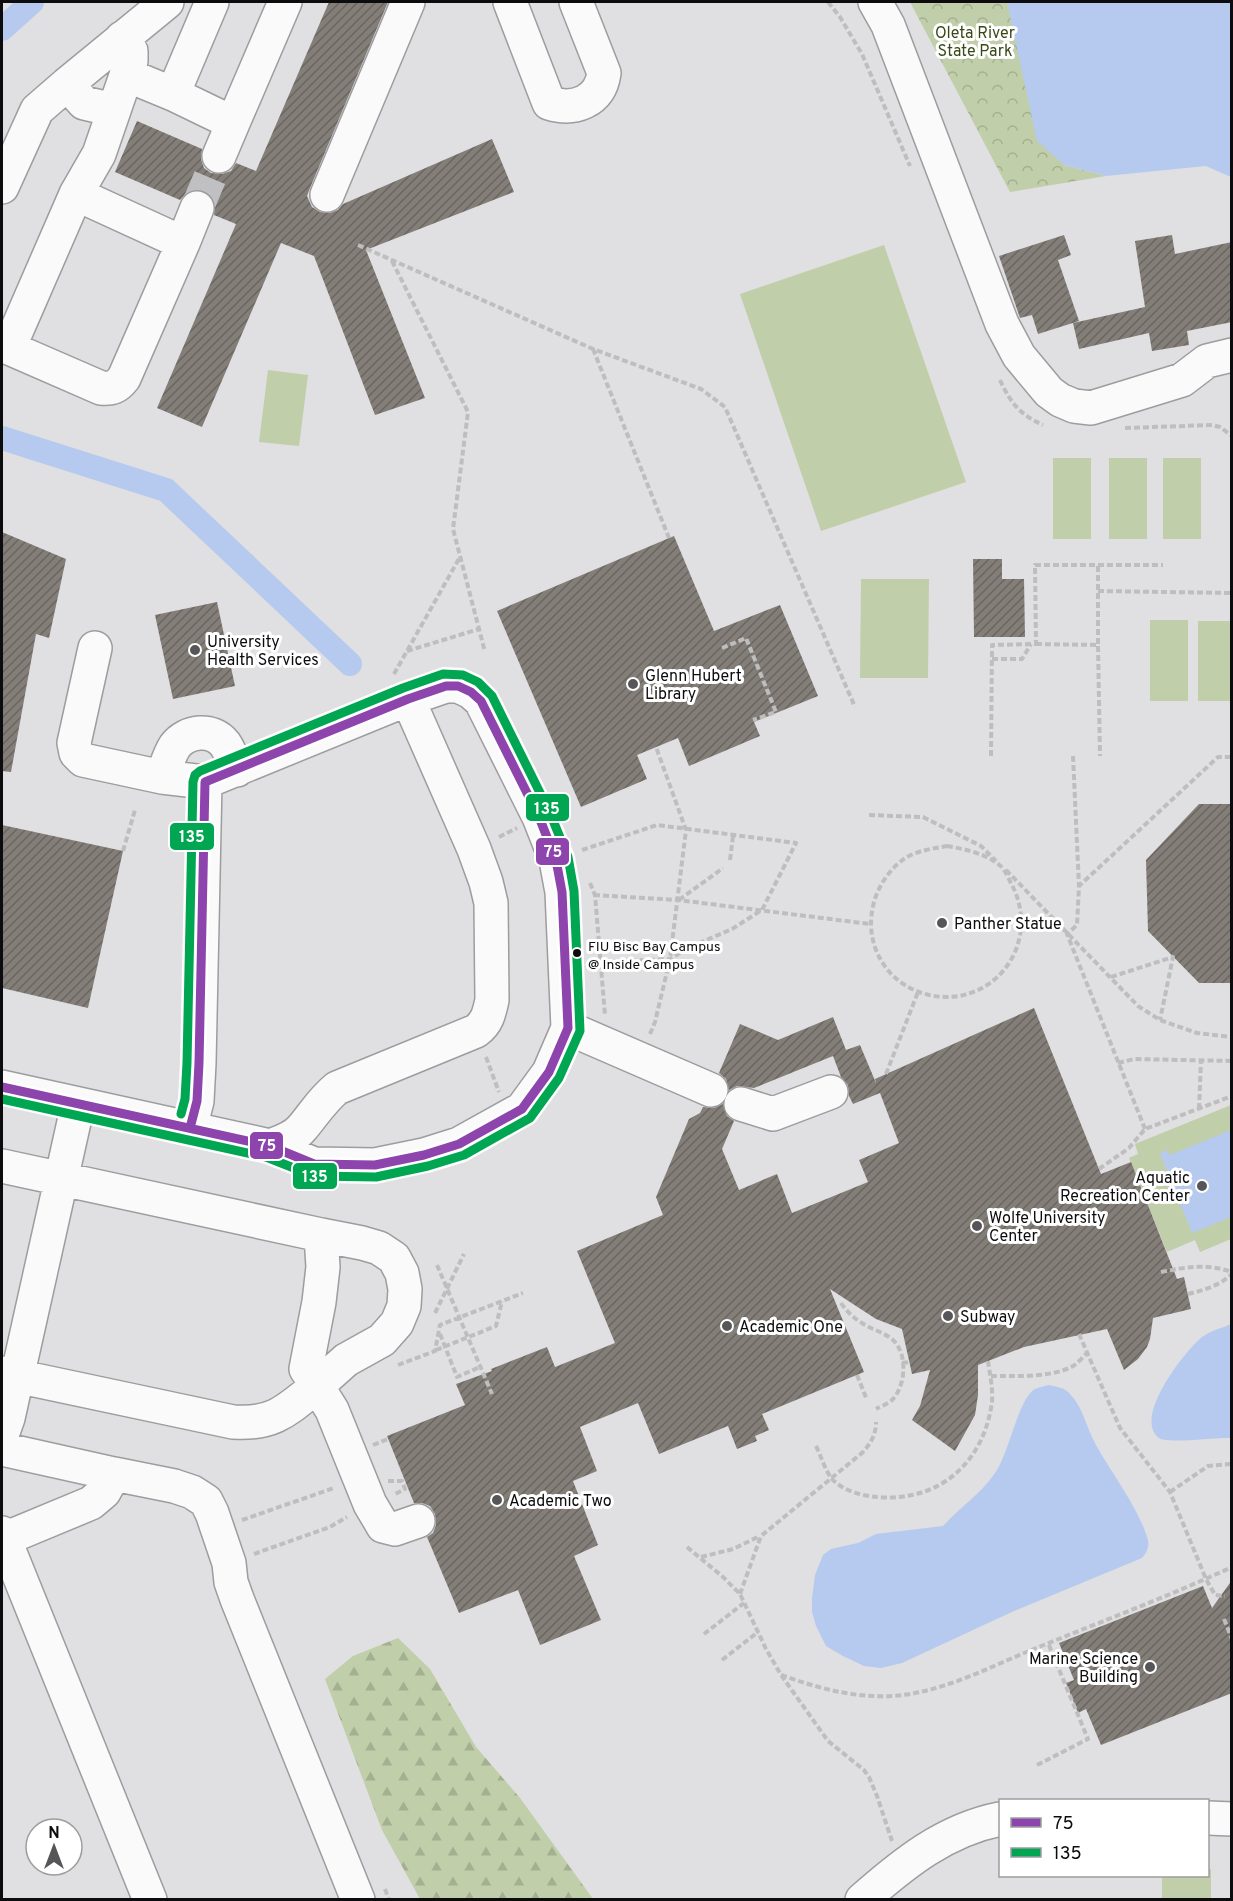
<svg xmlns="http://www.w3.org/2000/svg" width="1233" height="1901" font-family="Overpass,sans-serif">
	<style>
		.grass { fill: #c0ceaa }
		.forest { fill: url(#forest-firs) }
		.park { fill: url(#park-crowns) }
		.water { fill: #b5caee }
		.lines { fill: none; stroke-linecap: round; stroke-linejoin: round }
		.canal { stroke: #b5caee; stroke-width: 24 }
		.building { fill: url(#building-hatch) }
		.minor-tunnel { stroke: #c0bfc1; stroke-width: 33; stroke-dasharray: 33 16; stroke-linecap: butt }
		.minor-casing { stroke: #9d9c9e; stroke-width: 36 }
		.path { stroke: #bfbebf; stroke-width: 4; stroke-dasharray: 6 3; stroke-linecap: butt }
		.minor { stroke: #fafafa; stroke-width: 33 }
		.bus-1-casing { stroke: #fff; stroke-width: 14 }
		.bus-2-casing { stroke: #fff; stroke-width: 14 }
		.bus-1 { stroke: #8e44ad; stroke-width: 9 }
		.bus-2 { stroke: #00a651; stroke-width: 9 }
		.poi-dot { fill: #565557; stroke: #fff; stroke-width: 2 }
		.bus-dot { fill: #0c0b0d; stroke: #fff; stroke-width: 2 }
		.labels { text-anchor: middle; stroke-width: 6; stroke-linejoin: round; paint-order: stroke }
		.bus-label { font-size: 14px; fill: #0c0b0d; stroke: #fff; text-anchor: start }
		.park-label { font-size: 16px; fill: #374917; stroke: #fff }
		.poi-label { font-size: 16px; fill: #0c0b0d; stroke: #fff; text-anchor: start }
		.line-badge { stroke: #fff; stroke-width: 2 }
		.badge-label { font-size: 16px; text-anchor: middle; font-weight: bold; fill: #fff }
	</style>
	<defs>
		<pattern id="forest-firs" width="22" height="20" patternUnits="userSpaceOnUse" patternTransform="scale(1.5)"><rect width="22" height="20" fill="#c0ceaa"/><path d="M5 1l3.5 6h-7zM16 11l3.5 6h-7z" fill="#a4b091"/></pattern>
		<pattern id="park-crowns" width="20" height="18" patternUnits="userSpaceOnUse" patternTransform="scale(1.5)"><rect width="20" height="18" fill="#c0ceaa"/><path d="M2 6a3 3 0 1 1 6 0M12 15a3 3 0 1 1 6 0" fill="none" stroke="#a4b091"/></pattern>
		<pattern id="building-hatch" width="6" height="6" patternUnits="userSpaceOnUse" patternTransform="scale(1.5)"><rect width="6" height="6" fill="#847e79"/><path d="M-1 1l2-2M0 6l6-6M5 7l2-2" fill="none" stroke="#6a6562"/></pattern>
	</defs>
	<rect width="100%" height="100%" fill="#e0dfe1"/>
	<path class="grass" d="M884,245l82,237 -145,49 -81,-237z
		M268,370l40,5 -9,71 -40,-4z
		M1053,458h38v81h-38z
		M1109,458h38v81h-38z
		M1163,458h38v81h-38z
		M861,579h68l-1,99h-68z
		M1150,620h38v81h-38z
		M1198,621h33v80h-33z
		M1231,1105v134l-31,13 -5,-12 -28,12 -38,-94 9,-4 -3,-10z
		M1208,1869h3v30h-49v-23h46z"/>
	<path class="forest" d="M398,1638l32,31 46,78 44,51 73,101h-173l-38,-69 -57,-151 28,-23z"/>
	<path class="park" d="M910,2h97l57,163 42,11 -96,16z"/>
	<path class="water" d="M1007,2h223l2,2 -1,173 -25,-11 -100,10 -42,-11 -27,-24z
		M1231,1130v87l-39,16 -32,-80 7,-3 3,5z
		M1231,1324v114c-14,-1 -64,6 -72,0 -27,-20 26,-87 43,-101 8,-6 20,-9 29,-13z
		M1049,1385c8,2 15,2 21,9 13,13 16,33 25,49 15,28 43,64 52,94 3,8 1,14 -5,21l-128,53 -112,52 -21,5 -17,-2 -21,-10 -17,-10 -10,-20 -4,-14v-14l3,-23 8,-20 8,-6 27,-6 18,-9 67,-8c17,-19 38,-32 52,-53 14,-19 23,-74 40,-84 4,-2 10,-3 14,-4z"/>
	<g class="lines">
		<path class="canal" d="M2,29l30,-27
			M2,438l164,52 184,174"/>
	</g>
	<path class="building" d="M329,2h59l-78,186 -3,8 5,11 8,5 10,1 8,-3 5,-6 149,-65 22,53 -148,58 59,148 -50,17 -61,-159 -33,-13 -79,184 -45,-19 79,-184 -22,-9 1,-10 -3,-8 -8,-6 -10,-1 -8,3 -6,7 -65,-28 22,-51 65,28 -1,10 3,9 7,5 11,1 9,-3 5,-8 20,8z
		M1064,235l7,20 -13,5 21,61 -41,13 -6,-19 -12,3 -21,-62z
		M1172,235l3,19 57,-12v80l-45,9 2,14 -37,6 -3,-18 -70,16 -6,-26 72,-16 -10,-66z
		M2,532l64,27 -17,79 -13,-4 -25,138 -9,-1z
		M674,536l40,95 66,-26 38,91 -64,26 6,14 -71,30 -11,-28 -41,17 10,24 -66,28 -84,-196z
		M973,559h29v20h22l1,58h-51z
		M217,602l18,84 -62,13 -18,-84z
		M1199,804h33v179h-33l-51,-52 -2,-71z
		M2,825l121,26 -35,157 -86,-20z
		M1034,1008l67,166 30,-12 46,117 7,-2 7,32 -38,9 -3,21 -3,8 -9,12 -14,11 -17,-41 -83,18 -46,18v30l-3,20 -20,36 -43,-31 8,-14 10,-36 -18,4 -10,-45 -26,-10 -46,-30 34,83 -102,42 7,16 -14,6 2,5 -20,8 -9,-23 -69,28 -21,-51 -58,24 17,44 -24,10 25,64 -24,11 27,64 -61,25 -22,-55 -59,23 -32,-76 6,-4 3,-8 -1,-11 -5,-8 -8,-3h-8l-27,-67 78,-31 -9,-21 36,-13 -1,-2 56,-22 8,20 60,-24 -38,-92 86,-36 -7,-18 33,-78 11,-6 3,-6 11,1 9,-4 4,12 7,5 -12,28 17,41 38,-16 15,39 76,-31 -9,-22 40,-17 -19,-50 -27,11 -4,-8 -1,-11 -7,-8 -8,-21 -79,32 -17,-2 -8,4 -3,-11 -7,-6 21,-49 38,16 55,-23 13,33 14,-5 16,38 -1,-4z
		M1232,1580v113l-131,52 -15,-36 -8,4 -12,-30 8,-3 -15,-37 144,-57 9,22z"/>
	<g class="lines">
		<path class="minor-tunnel" d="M197,208l22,-52"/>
		<g class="minor-casing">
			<path id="minor" d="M510,2l39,101c25,8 51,-1 55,-30l-28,-71
				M875,2l13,23 114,299 17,32 30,36 11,8 14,6 17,2 91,-28 25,-19 25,-6
				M127,75l46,19 60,29 52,-121
				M67,84l17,19 30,7
				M173,94l39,-92
				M219,156l14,-33
				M2,187l35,-77 30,-26 100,-82
				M327,195l81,-193
				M183,243l14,-35
				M2,345l99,43c11,1 16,-1 23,-10l59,-135 -107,-49
				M9,348l67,-154 23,-40 32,-93v-10l-9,-13
				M162,777c4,-10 7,-22 13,-31 11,-15 37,-19 50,-2 5,7 8,17 12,26
				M568,1028l143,62
				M2,1087l268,59 44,18 61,1 49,-10 35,-11 63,-35 27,-37 19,-44 -6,-136 -6,-32 -17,-43 -58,-116 -10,-9 -13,-6h-12l-38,13 -203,83 -43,-5 -79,-17 -7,-7 -2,-10 21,-95
				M741,1104l32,10 58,-22
				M190,1128l7,-27 2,-38 6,-281
				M270,1146c11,-4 24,-8 32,-18 12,-14 20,-28 35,-40l139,-57c11,-8 13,-17 16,-31l-1,-97 -5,-21 -12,-33 -66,-150
				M2,1166l319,69 2,32 -4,35 -13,67 11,17c-30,24 -43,39 -84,36l-231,-49
				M321,1235l41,8 17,5 15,10 8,15 3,16 -1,17 -7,17 -15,17 -36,20 -29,26 15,24 38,94 13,22 12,3 23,-8
				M2,1435l6,-17 70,-314
				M2,1449l112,25
				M2,1533l148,367
				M2,1540l89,-37 13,-11 10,-18 60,12 18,6 14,9 6,12 17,50 2,19 6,17 121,301
				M1208,1818l24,1
				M862,1900c42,-37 83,-70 138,-81"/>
		</g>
		<path class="path" d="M828,2l12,15 22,37 48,112
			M358,245l235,104 108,40 24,18 130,300
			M392,261l76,151 -15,117 32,123
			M593,349l76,189
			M1000,380c10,22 20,35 43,45
			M1125,428l87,-3 8,2 12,9
			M1098,566v79
			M1098,591l134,2
			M1036,644l62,1 2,111
			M722,648l24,-10 30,74 -23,8
			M407,651l72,-22
			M992,659h30l9,-15
			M394,674l66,-117
			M991,756l1,-111 44,-1 -1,-79h128
			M1073,756l6,130
			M869,815l54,2 58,29 15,15
			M499,837l18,-9
			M947,846c17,3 37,7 51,18 7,4 11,16 15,23 28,58 -20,122 -84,108 -18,-4 -35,-15 -45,-30 -23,-33 -14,-78 16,-103 13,-11 30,-13 47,-16z
			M582,850l75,-25 139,18 -34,67 -30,19 -44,19 -18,11 -68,3
			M123,851l12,-41
			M730,860l3,-24
			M1006,870l132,136 22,14 37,13 35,4
			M590,883l5,12 10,120
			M594,895l84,5 192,24
			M679,900l44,-32
			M1111,977l62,-20 -13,63
			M650,1034l5,-12 15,-63 16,-129 -30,-83
			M486,1057l13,35
			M1118,1063l16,-4 98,2
			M886,1074l32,-82
			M1199,1109l2,-49
			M1145,1129l-78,-195 10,-9 2,-39 139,-129h14
			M1099,1169l30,-21 16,-19 87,-33
			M437,1265l55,129
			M1161,1272c27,-5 44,-9 71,0
			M1188,1294c16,-4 31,-8 44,-20
			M841,1303c8,12 19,20 32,26 7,3 14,6 20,11 15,14 13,46 -1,60 -4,4 -11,6 -16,9
			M435,1313l29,-59
			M440,1334l17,43 23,-10
			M1079,1334l41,94 50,64 36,87 9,16 10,1
			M436,1350l60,-24 6,-25
			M902,1363l7,-1
			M398,1365l37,-14 5,-26 83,-32
			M857,1375l10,25
			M991,1376c23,0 61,2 82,-10 5,-3 10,-9 14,-13
			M373,1445l15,-6
			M816,1446c5,10 9,24 16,33 11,12 31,17 46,18 62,5 106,-35 114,-95 1,-14 -2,-27 -4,-41
			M388,1481h14l3,8 -10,5
			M1170,1492l38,-26 24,-2
			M242,1520l92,-32
			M687,1547l36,30 17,17 26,55 15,26 47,66 36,29 5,7 8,19 15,45
			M254,1554l76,-27 17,-10
			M701,1557l32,-8 27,-13
			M740,1594l21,-58 101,-83c9,-10 14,-18 14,-31
			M1224,1619l8,20
			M704,1634l40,-31
			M722,1660l36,-28
			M781,1675c37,13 72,23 111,21 50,-3 97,-29 142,-47 66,-27 133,-52 198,-82
			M1037,1765l51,-26 -40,-96
			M385,1889l4,11"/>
		<use href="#minor" class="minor"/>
		<g class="bus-1-casing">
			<path id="bus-1" d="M2,1087l268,59 44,18 61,1 49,-10 35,-11 63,-35 27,-37 19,-44 -6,-136 -6,-32 -17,-43 -58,-116 -10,-9 -13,-6h-12l-38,13 -203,83 -6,281 -2,38 -7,27"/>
		</g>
		<g class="bus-2-casing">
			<path id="bus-2" d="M2,1099l264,58 48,19 62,1 52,-11 36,-11 66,-37 29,-40 21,-47 -6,-140 -6,-34 -18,-44 -58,-117 -14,-14 -15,-7 -20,-1 -40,14 -203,83 -5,4 -2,7 -6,281 -2,36 -4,15"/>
		</g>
		<use href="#bus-1" class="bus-1"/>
		<use href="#bus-2" class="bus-2"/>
	</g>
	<g class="poi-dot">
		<circle cx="195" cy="650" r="6"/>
		<circle cx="633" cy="684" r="6"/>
		<circle cx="942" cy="923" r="6"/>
		<circle cx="1202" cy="1186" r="6"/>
		<circle cx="977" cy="1226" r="6"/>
		<circle cx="948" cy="1316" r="6"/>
		<circle cx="727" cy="1326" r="6"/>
		<circle cx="497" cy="1500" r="6"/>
		<circle cx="1150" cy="1667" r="6"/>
	</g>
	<circle class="bus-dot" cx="577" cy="953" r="5"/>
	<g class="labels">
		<g class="bus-label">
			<text x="588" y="951">FIU Bisc Bay Campus<tspan x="588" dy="18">@ Inside Campus</tspan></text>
		</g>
		<g class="park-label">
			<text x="975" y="38">Oleta River<tspan x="975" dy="18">State Park</tspan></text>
		</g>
		<g class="poi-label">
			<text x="207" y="647">University<tspan x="207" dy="18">Health Services</tspan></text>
			<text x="645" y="681">Glenn Hubert<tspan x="645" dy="18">Library</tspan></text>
			<text x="954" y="929">Panther Statue</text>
			<text x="1190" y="1183" text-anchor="end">Aquatic<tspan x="1190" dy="18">Recreation Center</tspan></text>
			<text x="989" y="1223">Wolfe University<tspan x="989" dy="18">Center</tspan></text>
			<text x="960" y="1322">Subway</text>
			<text x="739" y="1332">Academic One</text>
			<text x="509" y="1506">Academic Two</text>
			<text x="1138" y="1664" text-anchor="end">Marine Science<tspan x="1138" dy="18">Building</tspan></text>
		</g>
	</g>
	<g class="line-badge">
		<rect x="525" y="793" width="45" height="29" rx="6" fill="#00a651"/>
		<rect x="169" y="822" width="46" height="29" rx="6" fill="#00a651"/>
		<rect x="535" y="837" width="35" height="29" rx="6" fill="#8e44ad"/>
		<rect x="249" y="1131" width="35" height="29" rx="6" fill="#8e44ad"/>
		<rect x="292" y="1162" width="46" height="28" rx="6" fill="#00a651"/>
	</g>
	<g class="badge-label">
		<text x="547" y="814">135</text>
		<text x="192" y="842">135</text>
		<text x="553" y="857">75</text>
		<text x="267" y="1151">75</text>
		<text x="315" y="1182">135</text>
	</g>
	<rect width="1233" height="1901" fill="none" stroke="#0c0b0d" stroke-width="6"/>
	<rect x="999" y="1799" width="210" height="78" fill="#ffffff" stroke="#9e9d9e" stroke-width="1.5"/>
	<rect x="1011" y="1818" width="30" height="9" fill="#8e44ad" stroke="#9e9d9e" stroke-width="1.5"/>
	<text x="1053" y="1829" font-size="18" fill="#0c0b0d">75</text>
	<rect x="1011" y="1848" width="30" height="9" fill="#00a651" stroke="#9e9d9e" stroke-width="1.5"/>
	<text x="1053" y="1859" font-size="18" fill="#0c0b0d">135</text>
	<g transform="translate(54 1847)"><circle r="28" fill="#ffffff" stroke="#9e9d9e" stroke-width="1.5"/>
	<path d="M0-4.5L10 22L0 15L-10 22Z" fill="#565557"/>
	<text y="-9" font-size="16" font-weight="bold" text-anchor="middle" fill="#0c0b0d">N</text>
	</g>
</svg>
